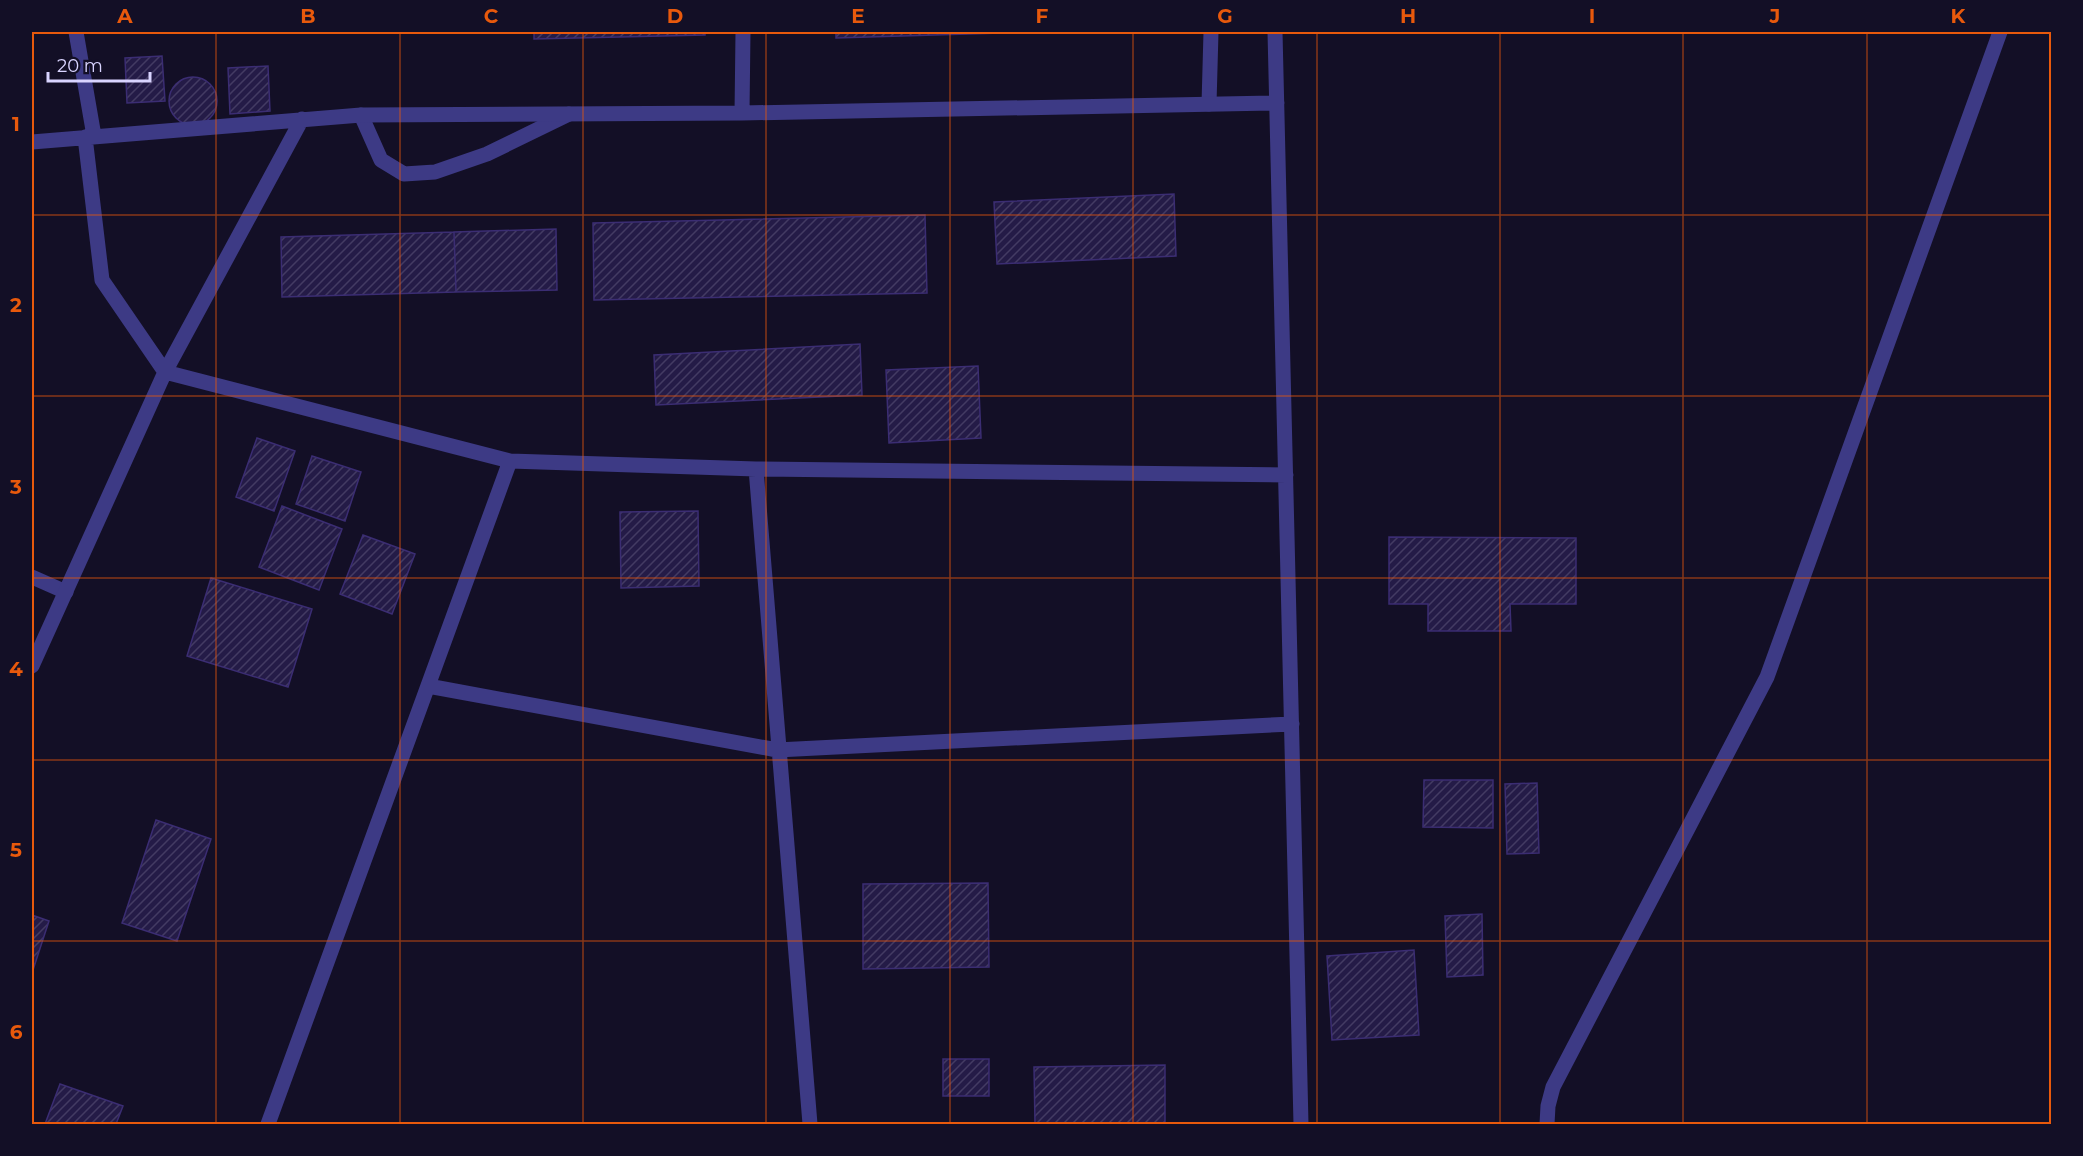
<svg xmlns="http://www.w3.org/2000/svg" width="2083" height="1156" font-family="Montserrat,sans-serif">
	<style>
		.building { fill: url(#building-hatch); stroke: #3b2d73; stroke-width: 1.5 }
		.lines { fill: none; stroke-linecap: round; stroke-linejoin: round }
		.service { stroke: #3d3a85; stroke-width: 15 }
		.minor { stroke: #3d3a85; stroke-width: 15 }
		.grid { fill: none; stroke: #e8590c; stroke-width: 1.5; stroke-opacity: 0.55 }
		.neatline { fill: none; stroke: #e8590c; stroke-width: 2 }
		.grid-label { font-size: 20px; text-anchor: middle; font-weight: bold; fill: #e8590c }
	</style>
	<defs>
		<pattern id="building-hatch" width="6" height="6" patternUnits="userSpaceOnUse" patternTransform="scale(1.5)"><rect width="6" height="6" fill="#241b47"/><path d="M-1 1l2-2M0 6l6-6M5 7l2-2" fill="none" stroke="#433b63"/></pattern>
	</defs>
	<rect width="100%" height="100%" fill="#130f26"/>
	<path class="building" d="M534,32h171v3l-171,4z
		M836,32h195l-195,6z
		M162,56l3,45 -38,2 -2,-45z
		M268,66l2,45 -40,3 -2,-46z
		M169 101a24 24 0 1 1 48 0a24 24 0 1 1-48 0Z
		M1174,194l2,62 -179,8 -3,-62z
		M925,215l2,78 -333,7 -1,-77z
		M556,229l1,61 -101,2 -2,-60z
		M454,232l2,60 -174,5 -1,-60z
		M860,344l2,51 -206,10 -2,-50z
		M978,366l3,72 -92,5 -3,-73z
		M257,438l38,13 -21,60 -38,-14z
		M312,456l49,16 -16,49 -49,-17z
		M282,506l60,23 -23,61 -60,-23z
		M698,511l1,75 -78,2 -1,-76z
		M363,535l52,19 -23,60 -52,-20z
		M1389,537l187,1v66h-66l1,27h-83v-27h-39z
		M211,578l101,31 -24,78 -101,-31z
		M1424,780h69v48l-70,-1z
		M1537,783l2,70 -32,1 -2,-70z
		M156,820l55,19 -34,102 -55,-18z
		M988,883l1,84 -126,2v-85z
		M1482,914l1,61 -36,2 -2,-61z
		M32,915l17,6 -17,52z
		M1414,950l5,85 -87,5 -5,-84z
		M943,1059h46v37h-46z
		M1165,1065v59h-130l-1,-57z
		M60,1084l63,22 -7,18h-71z"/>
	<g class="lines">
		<path class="service" d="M1209,104l2,-72
			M361,115l20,45 23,14 31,-2 52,-18 82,-40
			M32,577l34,15
			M1547,1124l1,-18 5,-19 214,-410 233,-645"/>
		<path class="minor" d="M76,32l18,104
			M1275,32l26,1092
			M742,113l1,-81
			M85,137l17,143 63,92 345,89 246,8 530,6
			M32,142l329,-27 381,-2 535,-10
			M756,469l54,655
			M32,666l133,-294 137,-253
			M428,686l349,64 515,-26
			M268,1124l242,-663"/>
	</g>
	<path class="grid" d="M216,32v1092M400,32v1092M583,32v1092M766,32v1092M950,32v1092M1133,32v1092M1317,32v1092M1500,32v1092M1683,32v1092M1867,32v1092M32,215h2020M32,396h2020M32,578h2020M32,760h2020M32,941h2020"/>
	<rect width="2083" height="1156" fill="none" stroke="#130f26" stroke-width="66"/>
	<path d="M48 72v9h102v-9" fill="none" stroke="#d9d4ff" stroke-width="3"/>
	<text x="57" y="72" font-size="18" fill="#d9d4ff" stroke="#130f26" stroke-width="4.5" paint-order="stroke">20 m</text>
	<rect x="33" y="33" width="2017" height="1090" class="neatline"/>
	<g class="grid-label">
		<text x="125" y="23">A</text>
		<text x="308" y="23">B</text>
		<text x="491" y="23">C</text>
		<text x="675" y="23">D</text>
		<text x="858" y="23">E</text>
		<text x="1042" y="23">F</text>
		<text x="1225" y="23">G</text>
		<text x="1408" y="23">H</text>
		<text x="1592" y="23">I</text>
		<text x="1775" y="23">J</text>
		<text x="1958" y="23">K</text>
		<text x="16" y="131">1</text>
		<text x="16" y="312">2</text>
		<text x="16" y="494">3</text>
		<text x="16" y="676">4</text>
		<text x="16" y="857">5</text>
		<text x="16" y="1039">6</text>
	</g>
</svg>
